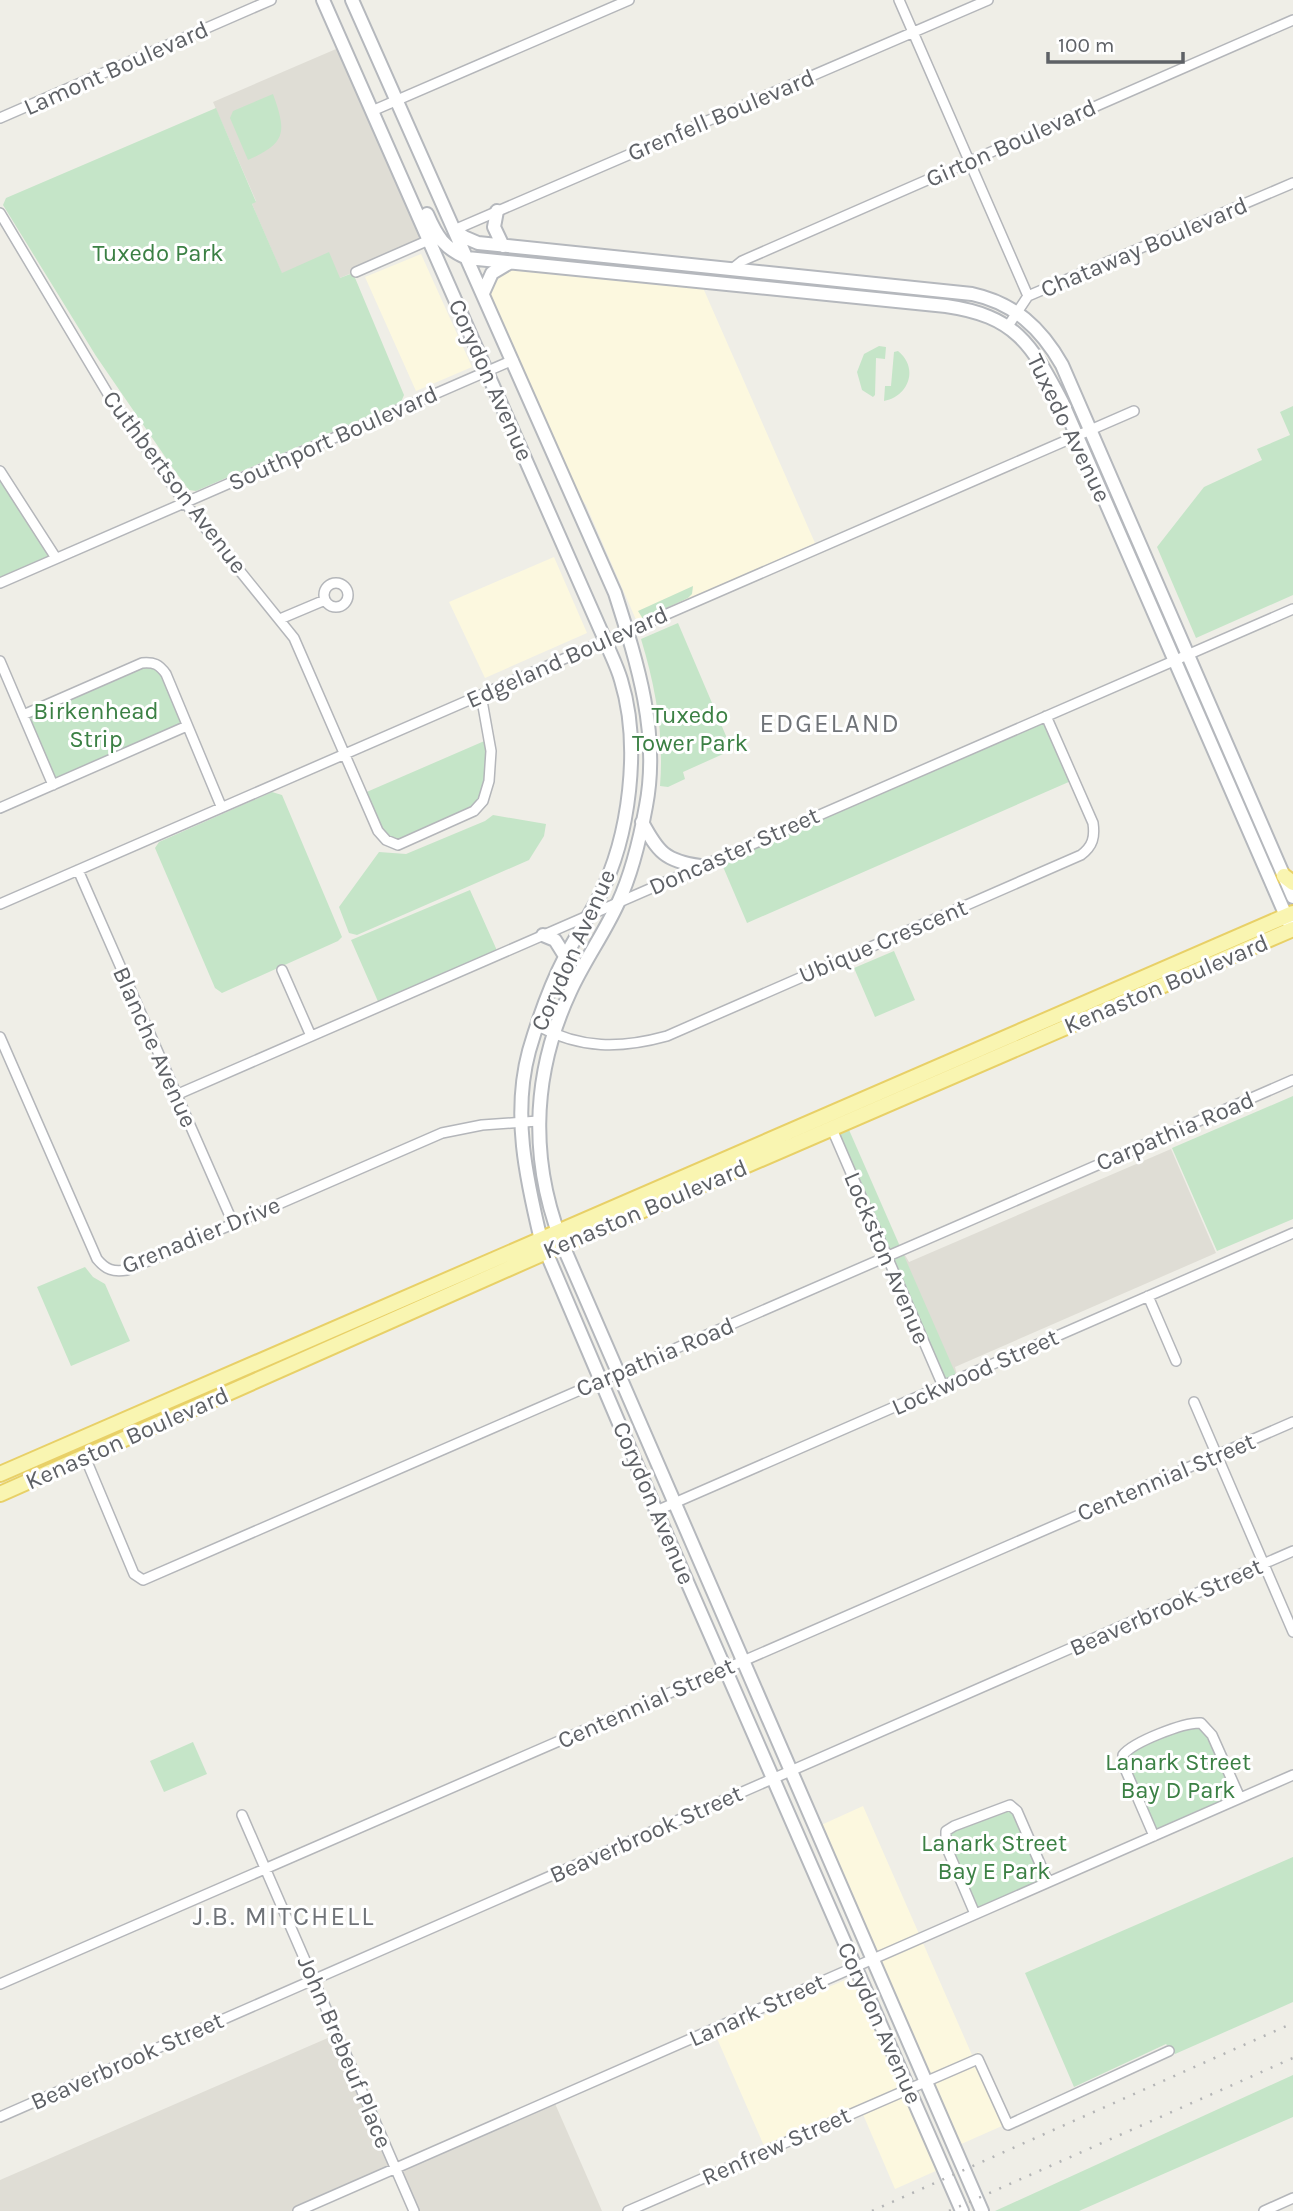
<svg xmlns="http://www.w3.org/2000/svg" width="1293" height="2211" font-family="Karla,sans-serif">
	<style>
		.commercial { fill: #fcf8df }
		.education { fill: #dfddd5 }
		.green { fill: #c5e5c8 }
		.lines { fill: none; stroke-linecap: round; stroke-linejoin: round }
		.street-casing { stroke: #b4b6ba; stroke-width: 12 }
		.secondary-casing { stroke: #b5b8bd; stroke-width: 16 }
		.primary-casing { stroke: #e8d067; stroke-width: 18 }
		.street { stroke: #fff; stroke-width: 9 }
		.secondary { stroke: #fff; stroke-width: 12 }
		.primary { stroke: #f9f5b1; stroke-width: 14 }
		.rail { stroke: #b4b5b6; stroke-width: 2.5; stroke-dasharray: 2 9; stroke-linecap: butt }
		.labels { text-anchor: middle; stroke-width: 6; stroke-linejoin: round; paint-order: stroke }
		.street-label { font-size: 24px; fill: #5e6166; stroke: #fff }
		.park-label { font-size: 24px; fill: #3b8044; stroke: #fff }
		.neighbourhood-label { font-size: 26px; letter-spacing: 2px; fill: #6f7378; stroke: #fff }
	</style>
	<rect width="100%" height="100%" fill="#efeee7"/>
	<path class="commercial" d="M421,254l51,113 -56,24 -51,-114z
		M505,268l195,13 115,262 -178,79 -51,-117 -10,-13 -86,-194 1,-15z
		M554,557l33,76 -102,45 -36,-76z
		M863,1806l109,249 7,-3 32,70 -52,23 -140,-319z
		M854,1976l84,194 -43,19 -36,-84 -94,43 -49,-112z"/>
	<path class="education" d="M343,46l86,194 -89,38 -58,-4 -30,-70 4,-3 -43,-99z
		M1171,1149l45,104 -261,114 3,12 -15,7 -41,-136 7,12z
		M337,2034l58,134 158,-69 49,112h-188l-19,-42 -97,42h-298v-31z"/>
	<path class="green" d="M273,94c14,39 13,49 -25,66l-18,-42 3,-7z
		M216,108l40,94 -4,2 30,69 47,-21 11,26 13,-5 51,122 -3,7 -205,89 -7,-1 -12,-16 -81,-118 -93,-151 3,-7z
		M879,346l7,1 -1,12 -9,-1 -1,37 -2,2 -11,-7 -5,-18 7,-18z
		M898,351c21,17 11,45 -14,50l1,-15h6l3,-34z
		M1293,406v189l-97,43 -39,-91 47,-60 58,-27 -5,-11 33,-14 -10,-23z
		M0,477l56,81 -56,25z
		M693,586l-1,8 -4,4 -45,21 -5,-8z
		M678,623l54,127 -49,22 2,7 -17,8 -8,-1c4,-51 -4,-98 -19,-147z
		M142,663l18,2 27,61 -134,59 -30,-70z
		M1045,722l26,59 -324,142 -26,-61z
		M489,739v42l-15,30 -76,34 -12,-5 -24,-46z
		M272,792l10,3 60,142 -4,4 -116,52 -7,-5 -60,-140 4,-6z
		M493,815l53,9 -2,12 -15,24 -172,75 -8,-2 -10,-26 40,-55 27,2 79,-33z
		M470,890l29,65 -119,51 -29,-66z
		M894,951l21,49 -40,17 -21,-49z
		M1293,1096v123l-76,32 -45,-103z
		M846,1123l112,256 -15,7 -111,-257z
		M85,1267l8,10 12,7 25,57 -59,25 -34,-79z
		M1201,1723l39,75 -86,38 -31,-81 5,-6z
		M193,1742l14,32 -43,18 -14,-31z
		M1010,1805l38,77 -73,32 -29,-68v-15z
		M1293,1857v145l-118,52 -9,-10 -92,43 -49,-114z
		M1293,2075v42l-214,94h-84z"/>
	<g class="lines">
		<g class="street-casing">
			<path id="street" d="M899,0l129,296
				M372,111l257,-111
				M0,118l271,-118
				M0,213l108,181 77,109 109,135 84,193 8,9 12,5 76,-34 9,-10 6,-20 2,-30 -10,-56
				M454,230l534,-230
				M732,269l10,-8 551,-241
				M356,272l73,-32
				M1008,326l20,-30 265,-113
				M0,471l56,87
				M324 595a12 12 0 1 1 24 0a12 12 0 1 1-24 0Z
				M0,583l513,-223
				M280,619l45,-19
				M0,661l53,124
				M23,715l119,-52c12,-1 17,1 24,11l55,132
				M0,808l187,-82
				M78,870l155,353
				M0,904l1134,-493
				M282,970l29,66
				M538,1026c43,23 82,23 129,10l414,-181c12,-9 14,-18 12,-32l-47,-107
				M0,1037l97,222c9,11 16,13 30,11l315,-137 40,-8 56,-4
				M176,1095l1117,-486
				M832,1129l111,257
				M1148,1296l28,65
				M1194,1402l99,230
				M85,1457l49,117 9,6 1150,-500
				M656,1511l637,-278
				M242,1815l172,396
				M1154,1836l-31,-72v-9c10,-13 61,-33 78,-32l11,12 28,63
				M975,1914l-29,-68v-15l8,-5 56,-21 7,6 31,71
				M0,1984l1293,-562
				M0,2117l1293,-566
				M298,2211l995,-436
				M628,2211l350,-152 30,66 161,-74
				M1264,2211l29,-13"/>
		</g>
		<g class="secondary-casing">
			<path id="secondary" d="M323,0l282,640c5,13 12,26 16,40 20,65 9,156 -22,217 -11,20 -23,40 -34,60 -15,29 -27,63 -36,94 -17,63 -3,127 12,189l120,282 301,689
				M352,0l263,593c22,69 45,140 31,213 -6,33 -14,67 -28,97 -14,31 -34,58 -48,89 -40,86 -41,176 -3,263l415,956
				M497,211l-3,16 9,19
				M427,214c10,23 17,34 40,44l479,48c69,10 85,37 116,96l228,523
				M454,230l10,7 14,6 494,51c42,9 69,34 90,71l231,532
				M483,293l9,-20 17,-10
				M642,822c16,30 23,39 58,44
				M543,935l12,5 10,16"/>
		</g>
		<g class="primary-casing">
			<path id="primary" d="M1284,876l9,7
				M0,1474l1293,-561
				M0,1494l546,-242 747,-323"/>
		</g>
		<use href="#street" class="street"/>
		<use href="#secondary" class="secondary"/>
		<use href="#primary" class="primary"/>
		<path class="rail" d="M872,2211l421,-188
			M949,2211l344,-153"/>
	</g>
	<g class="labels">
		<g class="street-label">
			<text transform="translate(116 68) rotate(-24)" y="8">Lamont Boulevard</text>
			<text transform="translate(721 115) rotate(-23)" y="8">Grenfell Boulevard</text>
			<text transform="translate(1011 143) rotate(-24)" y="8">Girton Boulevard</text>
			<text transform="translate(1144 247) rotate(-23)" y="8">Chataway Boulevard</text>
			<text transform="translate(491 380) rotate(66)" y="8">Corydon Avenue</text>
			<text transform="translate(1069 428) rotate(64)" y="8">Tuxedo Avenue</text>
			<text transform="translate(333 438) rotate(-24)" y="8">Southport Boulevard</text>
			<text transform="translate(175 482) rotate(53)" y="8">Cuthbertson Avenue</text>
			<text transform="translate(567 657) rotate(-24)" y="8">Edgeland Boulevard</text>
			<text transform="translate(734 851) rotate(-24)" y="8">Doncaster Street</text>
			<text transform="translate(883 941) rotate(-23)" y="8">Ubique Crescent</text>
			<text transform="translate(573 950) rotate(-66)" y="8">Corydon Avenue</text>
			<text transform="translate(1166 984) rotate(-23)" y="8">Kenaston Boulevard</text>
			<text transform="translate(155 1047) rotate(66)" y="8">Blanche Avenue</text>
			<text transform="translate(1175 1131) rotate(-23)" y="8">Carpathia Road</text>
			<text transform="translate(645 1209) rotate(-23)" y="8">Kenaston Boulevard</text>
			<text transform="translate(201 1235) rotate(-22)" y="8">Grenadier Drive</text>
			<text transform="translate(887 1258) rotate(67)" y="8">Lockston Avenue</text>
			<text transform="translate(655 1357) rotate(-23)" y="8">Carpathia Road</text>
			<text transform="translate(975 1372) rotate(-24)" y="8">Lockwood Street</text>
			<text transform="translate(127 1438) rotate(-24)" y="8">Kenaston Boulevard</text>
			<text transform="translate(1166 1477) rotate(-23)" y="8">Centennial Street</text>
			<text transform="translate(654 1503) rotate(67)" y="8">Corydon Avenue</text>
			<text transform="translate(1166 1607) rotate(-24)" y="8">Beaverbrook Street</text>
			<text transform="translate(646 1703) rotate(-24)" y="8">Centennial Street</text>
			<text transform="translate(646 1834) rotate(-24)" y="8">Beaverbrook Street</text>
			<text transform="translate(757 2010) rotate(-24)" y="8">Lanark Street</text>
			<text transform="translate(880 2023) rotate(66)" y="8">Corydon Avenue</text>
			<text transform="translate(345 2052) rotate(67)" y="8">John Brebeuf Place</text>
			<text transform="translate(127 2061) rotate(-24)" y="8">Beaverbrook Street</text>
			<text transform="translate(776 2146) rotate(-24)" y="8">Renfrew Street</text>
		</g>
		<g class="park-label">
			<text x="158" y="261">Tuxedo Park</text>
			<text x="96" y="719">Birkenhead<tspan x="96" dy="28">Strip</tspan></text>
			<text x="690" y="723">Tuxedo<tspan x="690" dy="28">Tower Park</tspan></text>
			<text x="1178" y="1770">Lanark Street<tspan x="1178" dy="28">Bay D Park</tspan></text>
			<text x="994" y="1851">Lanark Street<tspan x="994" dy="28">Bay E Park</tspan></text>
		</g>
		<g class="neighbourhood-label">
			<text x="830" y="732">EDGELAND</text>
			<text x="284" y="1925">J.B. MITCHELL</text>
		</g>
	</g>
	<path d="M1048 52v10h135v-10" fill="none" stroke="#5e6166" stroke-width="3.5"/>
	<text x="1058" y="52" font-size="21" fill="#5e6166" stroke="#ffffff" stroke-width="5" paint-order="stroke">100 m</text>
</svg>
